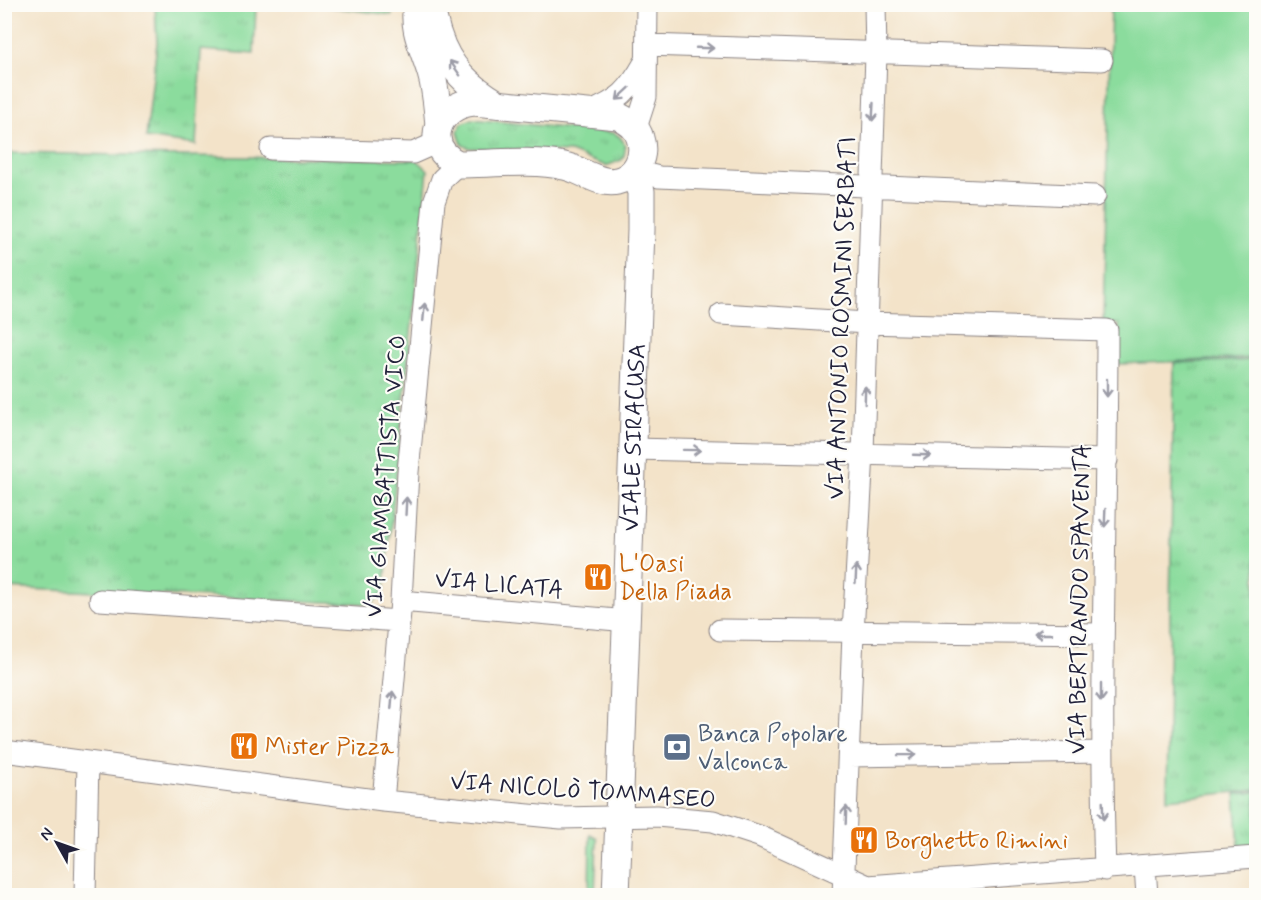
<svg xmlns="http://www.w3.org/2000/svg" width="1261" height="900" font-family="Mynerve,sans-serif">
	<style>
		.grass { fill: url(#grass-tufts); stroke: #567f6c; stroke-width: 1.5 }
		.park { fill: #8bdc9d; stroke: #567f6c; stroke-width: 1.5 }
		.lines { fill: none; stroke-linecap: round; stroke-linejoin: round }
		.minor-casing { stroke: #8a8282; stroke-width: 23 }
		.tertiary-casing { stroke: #8a8282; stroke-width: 29 }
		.minor { stroke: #fff; stroke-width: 21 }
		.tertiary { stroke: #fff; stroke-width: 27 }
		.oneway { stroke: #9c9ca7 }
		.labels { text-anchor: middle; stroke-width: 4.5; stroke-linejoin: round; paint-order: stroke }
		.street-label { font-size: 24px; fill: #22223b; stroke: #fdfcf7 }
		.food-label { font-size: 24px; fill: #c56008; stroke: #fdfcf7; text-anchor: start }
		.service-label { font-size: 24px; fill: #4e5e75; stroke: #fdfcf7; text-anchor: start }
	</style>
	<defs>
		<pattern id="grass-tufts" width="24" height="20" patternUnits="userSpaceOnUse" patternTransform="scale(1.5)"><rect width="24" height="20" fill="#8bdc9d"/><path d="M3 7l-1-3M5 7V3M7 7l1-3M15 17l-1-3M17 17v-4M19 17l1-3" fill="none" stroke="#78bc88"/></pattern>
	</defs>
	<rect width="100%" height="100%" fill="#fdfcf7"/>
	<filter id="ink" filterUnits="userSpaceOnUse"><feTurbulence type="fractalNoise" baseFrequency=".0167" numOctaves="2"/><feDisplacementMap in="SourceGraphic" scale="12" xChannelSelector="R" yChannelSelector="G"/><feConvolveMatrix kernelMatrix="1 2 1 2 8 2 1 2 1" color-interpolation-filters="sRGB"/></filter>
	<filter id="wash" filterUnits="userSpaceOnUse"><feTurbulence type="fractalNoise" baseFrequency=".008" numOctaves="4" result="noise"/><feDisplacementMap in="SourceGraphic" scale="24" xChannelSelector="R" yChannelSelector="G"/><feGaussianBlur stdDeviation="1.35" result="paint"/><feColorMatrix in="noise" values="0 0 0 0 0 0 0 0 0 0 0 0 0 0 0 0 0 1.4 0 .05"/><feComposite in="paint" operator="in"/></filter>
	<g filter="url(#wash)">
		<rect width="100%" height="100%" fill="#f3e3c9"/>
		<path class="grass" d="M155,5h101l-2,49 -53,-4 -5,95 -50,-7 11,-95z
			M314,5h78v10z
			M472,119l142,14c11,6 14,16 8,27l-16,6 -36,-14 -100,-4 -8,-3 -4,-14 4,-8z
			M5,153l412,7 11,10 -44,422 -13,12 -366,-16z
			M1256,360v430l-89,9 7,-436z
			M1256,792v53l-17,1 -4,-52z
			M590,834l7,4 -2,57h-6z"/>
		<path class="park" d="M1111,5h145v353l-137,6v-40h-16z"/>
	</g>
	<g filter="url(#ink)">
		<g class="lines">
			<g class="minor-casing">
				<path id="minor" d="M647,45l455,15
					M588,113c32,-13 40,-21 57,-51
					M636,128l10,-31 1,-93
					M271,149l142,4 25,-11
					M634,171l25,6 436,19
					M721,314l146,9 240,7c0,180 -8,359 -2,540
					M634,449l473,11
					M100,600l299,21
					M401,601l227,20
					M720,630l381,4
					M4,751l379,50 178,17 96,-2 56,5 46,15 109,50 388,-29
					M849,756l252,-4
					M383,801l18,-200 7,-129 26,-270 8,-23 16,-15
					M1145,866l2,30
					M85,896l3,-134
					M843,896l10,-263 10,-180 13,-399 -1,-50"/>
			</g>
			<g class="tertiary-casing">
				<g id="tertiary">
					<path d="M417,4c-5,26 7,45 14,69 5,16 6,34 8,51"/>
					<path d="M426,4c8,8 8,21 12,31 10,32 31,52 60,69"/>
					<path d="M474,102l144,14c10,5 19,11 22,22 6,19 -4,38 -23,43 -18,4 -36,-12 -53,-15 -31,-7 -74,-2 -106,-2 -37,-18 -21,-59 16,-62z"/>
					<path id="s1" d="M616,896l25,-666v-39l-9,-18"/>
				</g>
			</g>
			<use href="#minor" class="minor"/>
			<use href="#tertiary" class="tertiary"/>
		</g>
		<defs><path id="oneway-shaft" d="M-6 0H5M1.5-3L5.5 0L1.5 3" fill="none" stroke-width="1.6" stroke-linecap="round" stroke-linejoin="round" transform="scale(1.5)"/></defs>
		<g class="oneway">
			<use href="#oneway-shaft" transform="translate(705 48) rotate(2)"/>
			<use href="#oneway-shaft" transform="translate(455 68) rotate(-125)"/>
			<use href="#oneway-shaft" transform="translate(623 94) rotate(137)"/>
			<use href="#oneway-shaft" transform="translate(873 112) rotate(93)"/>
			<use href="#oneway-shaft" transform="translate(424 312) rotate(-85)"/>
			<use href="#oneway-shaft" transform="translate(1107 388) rotate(90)"/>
			<use href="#oneway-shaft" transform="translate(865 395) rotate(-88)"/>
			<use href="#oneway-shaft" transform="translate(692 450) rotate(1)"/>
			<use href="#oneway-shaft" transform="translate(922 455) rotate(2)"/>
			<use href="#oneway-shaft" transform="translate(406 506) rotate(-87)"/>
			<use href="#oneway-shaft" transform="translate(1105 518) rotate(92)"/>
			<use href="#oneway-shaft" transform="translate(856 574) rotate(-87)"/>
			<use href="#oneway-shaft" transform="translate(1043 634) rotate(-180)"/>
			<use href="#oneway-shaft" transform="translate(1101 693) rotate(90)"/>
			<use href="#oneway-shaft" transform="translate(392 700) rotate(-85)"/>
			<use href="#oneway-shaft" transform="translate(907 755) rotate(-1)"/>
			<use href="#oneway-shaft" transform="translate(1103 811) rotate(88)"/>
			<use href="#oneway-shaft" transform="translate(846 815) rotate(-88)"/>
		</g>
	</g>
	<defs>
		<g id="restaurant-square" transform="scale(1.5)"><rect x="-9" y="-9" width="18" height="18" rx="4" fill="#e8710a" stroke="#fdfcf7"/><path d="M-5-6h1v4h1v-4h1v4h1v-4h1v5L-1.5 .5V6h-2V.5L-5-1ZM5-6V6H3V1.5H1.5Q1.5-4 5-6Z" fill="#fff"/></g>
		<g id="bank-square" transform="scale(1.5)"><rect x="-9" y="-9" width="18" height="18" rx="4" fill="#5c6f8a" stroke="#fdfcf7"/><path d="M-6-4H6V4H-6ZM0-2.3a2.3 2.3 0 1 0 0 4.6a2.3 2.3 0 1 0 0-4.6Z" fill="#fff"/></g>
	</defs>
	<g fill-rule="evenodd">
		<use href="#restaurant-square" x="598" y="577"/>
		<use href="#restaurant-square" x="244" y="746"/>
		<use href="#bank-square" x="677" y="747"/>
		<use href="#restaurant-square" x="864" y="840"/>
	</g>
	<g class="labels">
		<g class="street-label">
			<text transform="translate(841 318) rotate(-88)" y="8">VIA ANTONIO ROSMINI SERBATI</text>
			<text dy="8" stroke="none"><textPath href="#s1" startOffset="459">VIALE SIRACUSA</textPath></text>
			<text transform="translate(385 476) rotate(-85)" y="8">VIA GIAMBATTISTA VICO</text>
			<text transform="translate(499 584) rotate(5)" y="8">VIA LICATA</text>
			<text transform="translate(1079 599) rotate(-89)" y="8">VIA BERTRANDO SPAVENTA</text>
			<text transform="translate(583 790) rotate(4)" y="8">VIA NICOLÒ TOMMASEO</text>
		</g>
		<g class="food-label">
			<text x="619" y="571">L'Oasi<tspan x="619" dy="28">Della Piada</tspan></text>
			<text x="265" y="754">Mister Pizza</text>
			<text x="885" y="848">Borghetto Rimini</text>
		</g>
		<g class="service-label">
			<text x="698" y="741">Banca Popolare<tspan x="698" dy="28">Valconca</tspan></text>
		</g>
	</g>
	<rect width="1261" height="900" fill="none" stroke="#fdfcf7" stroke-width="24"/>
	<g transform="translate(57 843) rotate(310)" stroke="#fdfcf7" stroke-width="4.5" paint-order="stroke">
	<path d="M0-4.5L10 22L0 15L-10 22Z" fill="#22223b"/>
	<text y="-9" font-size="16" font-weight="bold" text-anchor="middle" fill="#22223b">N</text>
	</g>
</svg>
